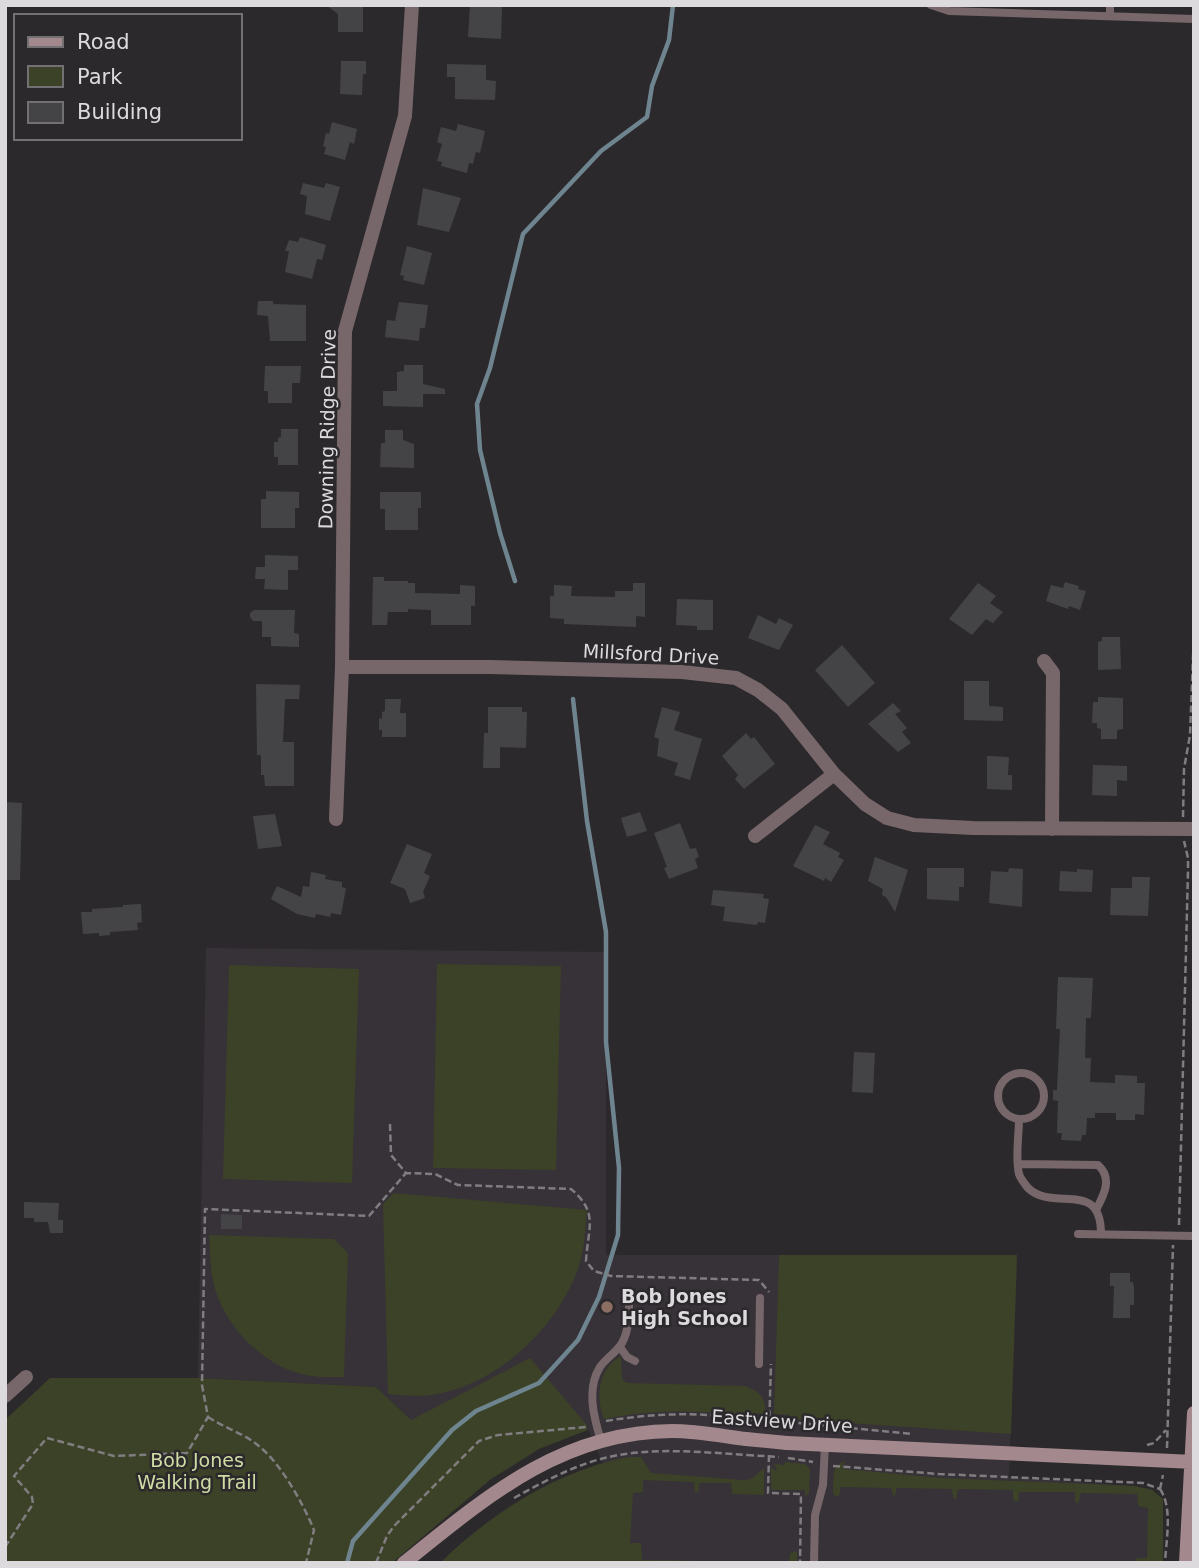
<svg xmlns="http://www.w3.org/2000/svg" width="1199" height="1568" font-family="'DejaVu Sans',sans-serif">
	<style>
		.built { fill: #373138 }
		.green { fill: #3c4227 }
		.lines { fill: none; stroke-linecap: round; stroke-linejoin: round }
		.stream { stroke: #6e8590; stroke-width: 4.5 }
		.building { fill: #444447 }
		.path { stroke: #807d80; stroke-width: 2.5; stroke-dasharray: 7 3.5; stroke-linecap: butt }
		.lane { stroke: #77676a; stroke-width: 8 }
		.street { stroke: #77676a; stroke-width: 14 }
		.secondary { stroke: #a3898d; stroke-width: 14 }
		.path-bridge { stroke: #807d80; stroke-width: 2.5; stroke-dasharray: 7 3.5; stroke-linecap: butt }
		.secondary-bridge { stroke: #a3898d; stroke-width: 14 }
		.education-dot { fill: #8d6e63; stroke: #2c292c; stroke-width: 2.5 }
		.labels { text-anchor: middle; stroke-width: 5; stroke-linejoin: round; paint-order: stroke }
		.street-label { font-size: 19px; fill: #dcdadc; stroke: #2c292c }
		.poi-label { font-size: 19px; font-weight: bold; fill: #dcdadc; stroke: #2c292c; text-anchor: start }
		.park-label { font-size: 19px; fill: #cfdda5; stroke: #2c292c }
	</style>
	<rect width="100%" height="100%" fill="#2c292c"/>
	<path class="built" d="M206,948l400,4v303h411l-8,222 126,9 17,4 8,11 1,62h-715l159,-94 -19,-45 -175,-4 -35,-33 -178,-9z"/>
	<path class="green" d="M437,964l124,2 -5,204 -123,-2z
		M229,965l130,4 -7,214 -129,-4z
		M394,1193l193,17c-2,18 -2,36 -7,53 -20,63 -83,123 -149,132 -15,2 -29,0 -43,-1l-5,-190z
		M209,1235l125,4 14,14 -4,124c-13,0 -26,1 -38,-2 -41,-8 -79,-46 -91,-86 -5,-17 -5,-36 -6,-54z
		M779,1255h238l-6,179 -222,-15v-4l-15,-1z
		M621,1356l1,23 5,4 118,3c15,6 21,11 20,28l-16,-1v3c-50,-6 -96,-7 -145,3 -9,-23 -6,-50 17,-63z
		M530,1358l56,66 2,6 -49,19 -48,30 -99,84h-387v-143l45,-42h148l178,9 35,33z
		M628,1457h13l10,16 92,7 8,-1 13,-11v27l-32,-1 -1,-11h-32v8l-4,2 -1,-11 -51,-2v12l-10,1 -3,50h11l1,17 147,2 1,-9 7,-2v12h-357c52,-51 117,-92 188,-106z
		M847,1461l-4,3 1,5 97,9 194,8 17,4 11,9v64h-28l2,-5h10l1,-50 -10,-2 -1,-12 -56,-1 -3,11 -3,-3v-9h-56v8l-3,2 -3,-3v-9l-55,-1 -2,11 -3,-2 -1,-9 -55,-1 -3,10 -3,-10 -50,-1 -2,9h-4l-2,-3c1,-14 -3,-29 14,-32z
		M785,1462l20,2 5,5 -1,24 -4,4v-7h-34v-24l4,5 2,-2 -3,-5 11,1z"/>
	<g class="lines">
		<path class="stream" d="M515,581l-15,-48 -20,-83 -3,-46 13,-36 33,-134 78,-83 46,-34 5,-31 17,-46 4,-35
			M347,1563l6,-22 99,-111 24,-19 63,-28 39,-43 21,-43 19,-62 1,-67 -13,-126v-110l-19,-111 -14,-122"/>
	</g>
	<path class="building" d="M326,5h37v27h-25v-18z
		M470,5h32l-1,34 -33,-2z
		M341,61h25v13h-3l-1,21 -22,-1z
		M447,64l39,1v15l10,1 -1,19 -40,-1v-22h-8z
		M332,122l25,7 -3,15 -4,-2 -5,18 -21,-6 2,-7 -3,-1 3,-13 3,1z
		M458,124l27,7 -5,22 -4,-1 -3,12 -4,-1 -2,10 -26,-7 1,-4 -5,-1 5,-17 -5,-2 4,-15 15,4z
		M303,183l21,5 2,-5 14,4 -10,34 -25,-7 2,-18 -7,-2z
		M423,188l38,10 -12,34 -32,-7z
		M300,237l26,8 -4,15 -5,-1 -5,20 -27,-7 4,-21h-4l4,-11 9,2z
		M407,246l25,7 -8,32 -21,-5 1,-4 -4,-1z
		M258,301h15v3l33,1v36h-36l-2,-25 -11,-1z
		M399,302l29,3 -3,23h-5l-1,13 -34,-4 2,-17 8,1z
		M404,365h19v19l22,5v5h-22v13l-40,-1v-15h14v-19l7,-1z
		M265,366h36l-1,17h-8v20h-24v-12h-4z
		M281,429h17v36h-20v-8h-4v-15h4v-4l3,-1z
		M385,430h18v10l11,4v24l-34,-1 1,-24h4z
		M266,491l33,1v16h-4v20h-34v-29h5z
		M380,492h41v16h-3v22h-33v-21h-5z
		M265,555l33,1v14h-10v20l-24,-1 1,-10h-10l1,-12h9z
		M373,577h11v4h24v2h7v10l45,1v-9l15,1v20h-4v19h-40v-15l-23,-1v3h-20l-1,13h-15z
		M1065,582l14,4 -1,3 8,2 -6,19 -11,-4 -1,3 -22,-8 5,-16 12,3z
		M633,583h12v34l-9,-1v11l-72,-3v-5l-14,-1v-22h4v-11l18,1 -1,10 44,1v-6h18z
		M978,583l18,13 -6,7 13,9 -10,11 -7,-4 -14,16 -23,-16z
		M677,599l36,1v30h-16v-4l-21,-1z
		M254,610h41l-1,23 5,1v13l-28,-1v-9h-9v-16h-9l-3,-4v-4z
		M758,615l18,9 3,-6 14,7 -14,25 -31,-12z
		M1102,637h18l1,32 -23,1v-28l4,-1z
		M842,645l33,38 -27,24 -33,-37z
		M964,681h25v25l14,1v14l-39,-1z
		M256,684l44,1 -1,14h-14l-2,43h11v44h-29l-1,-11h-3v-20h-4z
		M1098,697l25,1v31l-6,1v9h-16v-10l-4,-1v-5h-5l1,-21h5z
		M385,699h16l-1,14h6v24h-24v-7h-3v-12l3,1v-7l3,-1z
		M893,703l8,8 -6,3 12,14 -5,4 9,11 -13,9 -30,-28z
		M488,707h34v5h5l-1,36 -26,-1v21h-17l1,-35h4z
		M662,707l18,5 -6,18 28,9 -12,41 -16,-5 4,-12 -21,-7 2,-17 -5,-2z
		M746,733l5,6 3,-2 21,27 -31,25 -9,-10 3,-4 -16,-19z
		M987,756l22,1 -1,18h4v15l-25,-1z
		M1093,765l34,1v15l-10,-1v16l-25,-1z
		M5,802l17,1 -2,77h-15z
		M640,812l7,19 -20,6 -6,-19z
		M275,814l7,32 -24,3 -5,-33z
		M680,823l10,26 6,-1 3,9 -4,2 3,9 -29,11 -5,-11 3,-1 -13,-34z
		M815,825l15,7 -7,12 17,9 -2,4 6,3 -13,22 -6,-4 -1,3 -31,-15z
		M407,844l25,10 -8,19 6,3 -7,16 2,6 -15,5 -5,-14 -15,-6z
		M875,857l33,13 -13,42 -9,-15 -4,-2 1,-6 -15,-8z
		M927,868h37v19h-5v14l-32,-2z
		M1009,868l14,1 -1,38 -33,-4 2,-32 17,1z
		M1077,869l16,1 -1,22 -33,-1 1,-20 17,1z
		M311,872l15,3 -1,4 17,3v5l4,1 -5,27 -10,-2 -1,4 -14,-3 -1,4 -18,-4 -26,-15 6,-13 24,11 2,-11 6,1z
		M1132,877h18l-2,39 -38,-1 1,-27h21z
		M713,890l51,4 -1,4 6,1 -4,24 -7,-1 -1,3 -34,-4 2,-14 -14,-2z
		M141,904l1,18 -5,1 1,7 -28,2v3l-11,1v-3l-16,1 -2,-22h11v-3l31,-2v-2z
		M1058,977l35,1 -2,40h-5l-1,40h6l-1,24 25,1v-8l22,1v7h8l-1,32 -9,-1v6h-19v-7h-21v5h-8l-1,17h-4l-1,6 -20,-1 1,-7h-5l1,-32 -5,-1v-10h4l3,-61h-4z
		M854,1052l21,1 -2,40 -21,-1z
		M24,1202l35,1 -1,17h5v13h-13l-2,-11h-14v-4h-10z
		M221,1214l21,1v14h-21z
		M1110,1273h20v9h3l1,5v18h-4v13h-17l1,-32h-4z"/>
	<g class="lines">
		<path class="path" d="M1183,817l1,-48 6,-34 4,-104
			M390,1124l1,31 15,18 29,1 23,11 113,4c28,24 17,38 15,72l8,10 17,5 148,4 10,12
			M1179,1225l9,-354v-13l-4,-17
			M208,1417c16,11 38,17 52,30 21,17 44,58 54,83l-8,33
			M606,1421c48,-8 94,-9 143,-2
			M788,1422l125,12
			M769,1428l2,-64
			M1147,1445l7,-2 12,-13
			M1167,1448l6,-203
			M769,1455l-1,38 33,1 -1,69
			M788,1458l25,4
			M833,1466l106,8 204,9 17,6
			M1160,1489l3,-14
			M1160,1489c13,19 6,51 5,74
			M514,1498c27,-15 53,-29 83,-38 48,-14 101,-8 150,-5
			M5,1547l28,-43 -1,-7 -18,-21 33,-38 67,18 73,-3 21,-36 -6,-32 3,-176 164,7 37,-43
			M376,1563l11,-27 7,-10 85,-85 19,-6 88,-8"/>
		<path class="lane" d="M931,5l18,6 245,8
			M1110,16v-11
			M998 1096a23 23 0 1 1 46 0a23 23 0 1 1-46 0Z
			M1019,1119c0,17 -4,38 0,55 2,6 6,10 9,14 26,25 73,-10 73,46
			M1019,1164l79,1c15,13 6,30 -2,45
			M1078,1234l116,2
			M620,1347l7,10 8,4
			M759,1364l1,-66
			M601,1441c-7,-23 -15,-52 -1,-74 6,-9 17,-15 22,-24 8,-15 7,-31 7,-47
			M814,1563l1,-48 8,-30 2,-40"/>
		<path class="street" d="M1044,661l9,12 -1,156
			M342,667h148l192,5 54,6 22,12 24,19 52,65 31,30 22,14 27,7 59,3 221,1
			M336,819l6,-152 3,-336 60,-215 7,-111
			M755,836l79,-62
			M5,1396l21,-19"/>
		<path class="secondary" d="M787,1443l407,19
			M404,1563c82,-66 157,-131 268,-132 24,0 50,5 74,8
			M1186,1563l8,-150"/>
		<path class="path-bridge" d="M749,1419l39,3
			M747,1455l32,2"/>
		<path class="secondary-bridge" d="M746,1439l41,4"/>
	</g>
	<circle class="education-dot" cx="607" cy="1307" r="7"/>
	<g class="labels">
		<g class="street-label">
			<text transform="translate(327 429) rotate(-89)" y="7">Downing Ridge Drive</text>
			<text transform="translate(651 654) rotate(3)" y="7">Millsford Drive</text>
			<text transform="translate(782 1421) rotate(4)" y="7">Eastview Drive</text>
		</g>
		<g class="poi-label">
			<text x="621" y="1303">Bob Jones<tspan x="621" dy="22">High School</tspan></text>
		</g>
		<g class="park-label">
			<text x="197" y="1467">Bob Jones<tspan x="197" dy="22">Walking Trail</tspan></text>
		</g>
	</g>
	<rect width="1199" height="1568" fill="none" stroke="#dcdadc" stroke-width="14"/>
	<rect x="14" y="14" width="228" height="126" fill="#2c292c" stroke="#727072" stroke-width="2"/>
	<rect x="28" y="37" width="35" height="10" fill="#a3898d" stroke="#727072" stroke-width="2"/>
	<text x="77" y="49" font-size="21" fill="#dcdadc">Road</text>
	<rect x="28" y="66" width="35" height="21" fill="#3c4227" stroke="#727072" stroke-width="2"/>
	<text x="77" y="84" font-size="21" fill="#dcdadc">Park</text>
	<rect x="28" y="102" width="35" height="21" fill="#444447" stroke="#727072" stroke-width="2"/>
	<text x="77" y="119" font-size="21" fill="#dcdadc">Building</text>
</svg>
